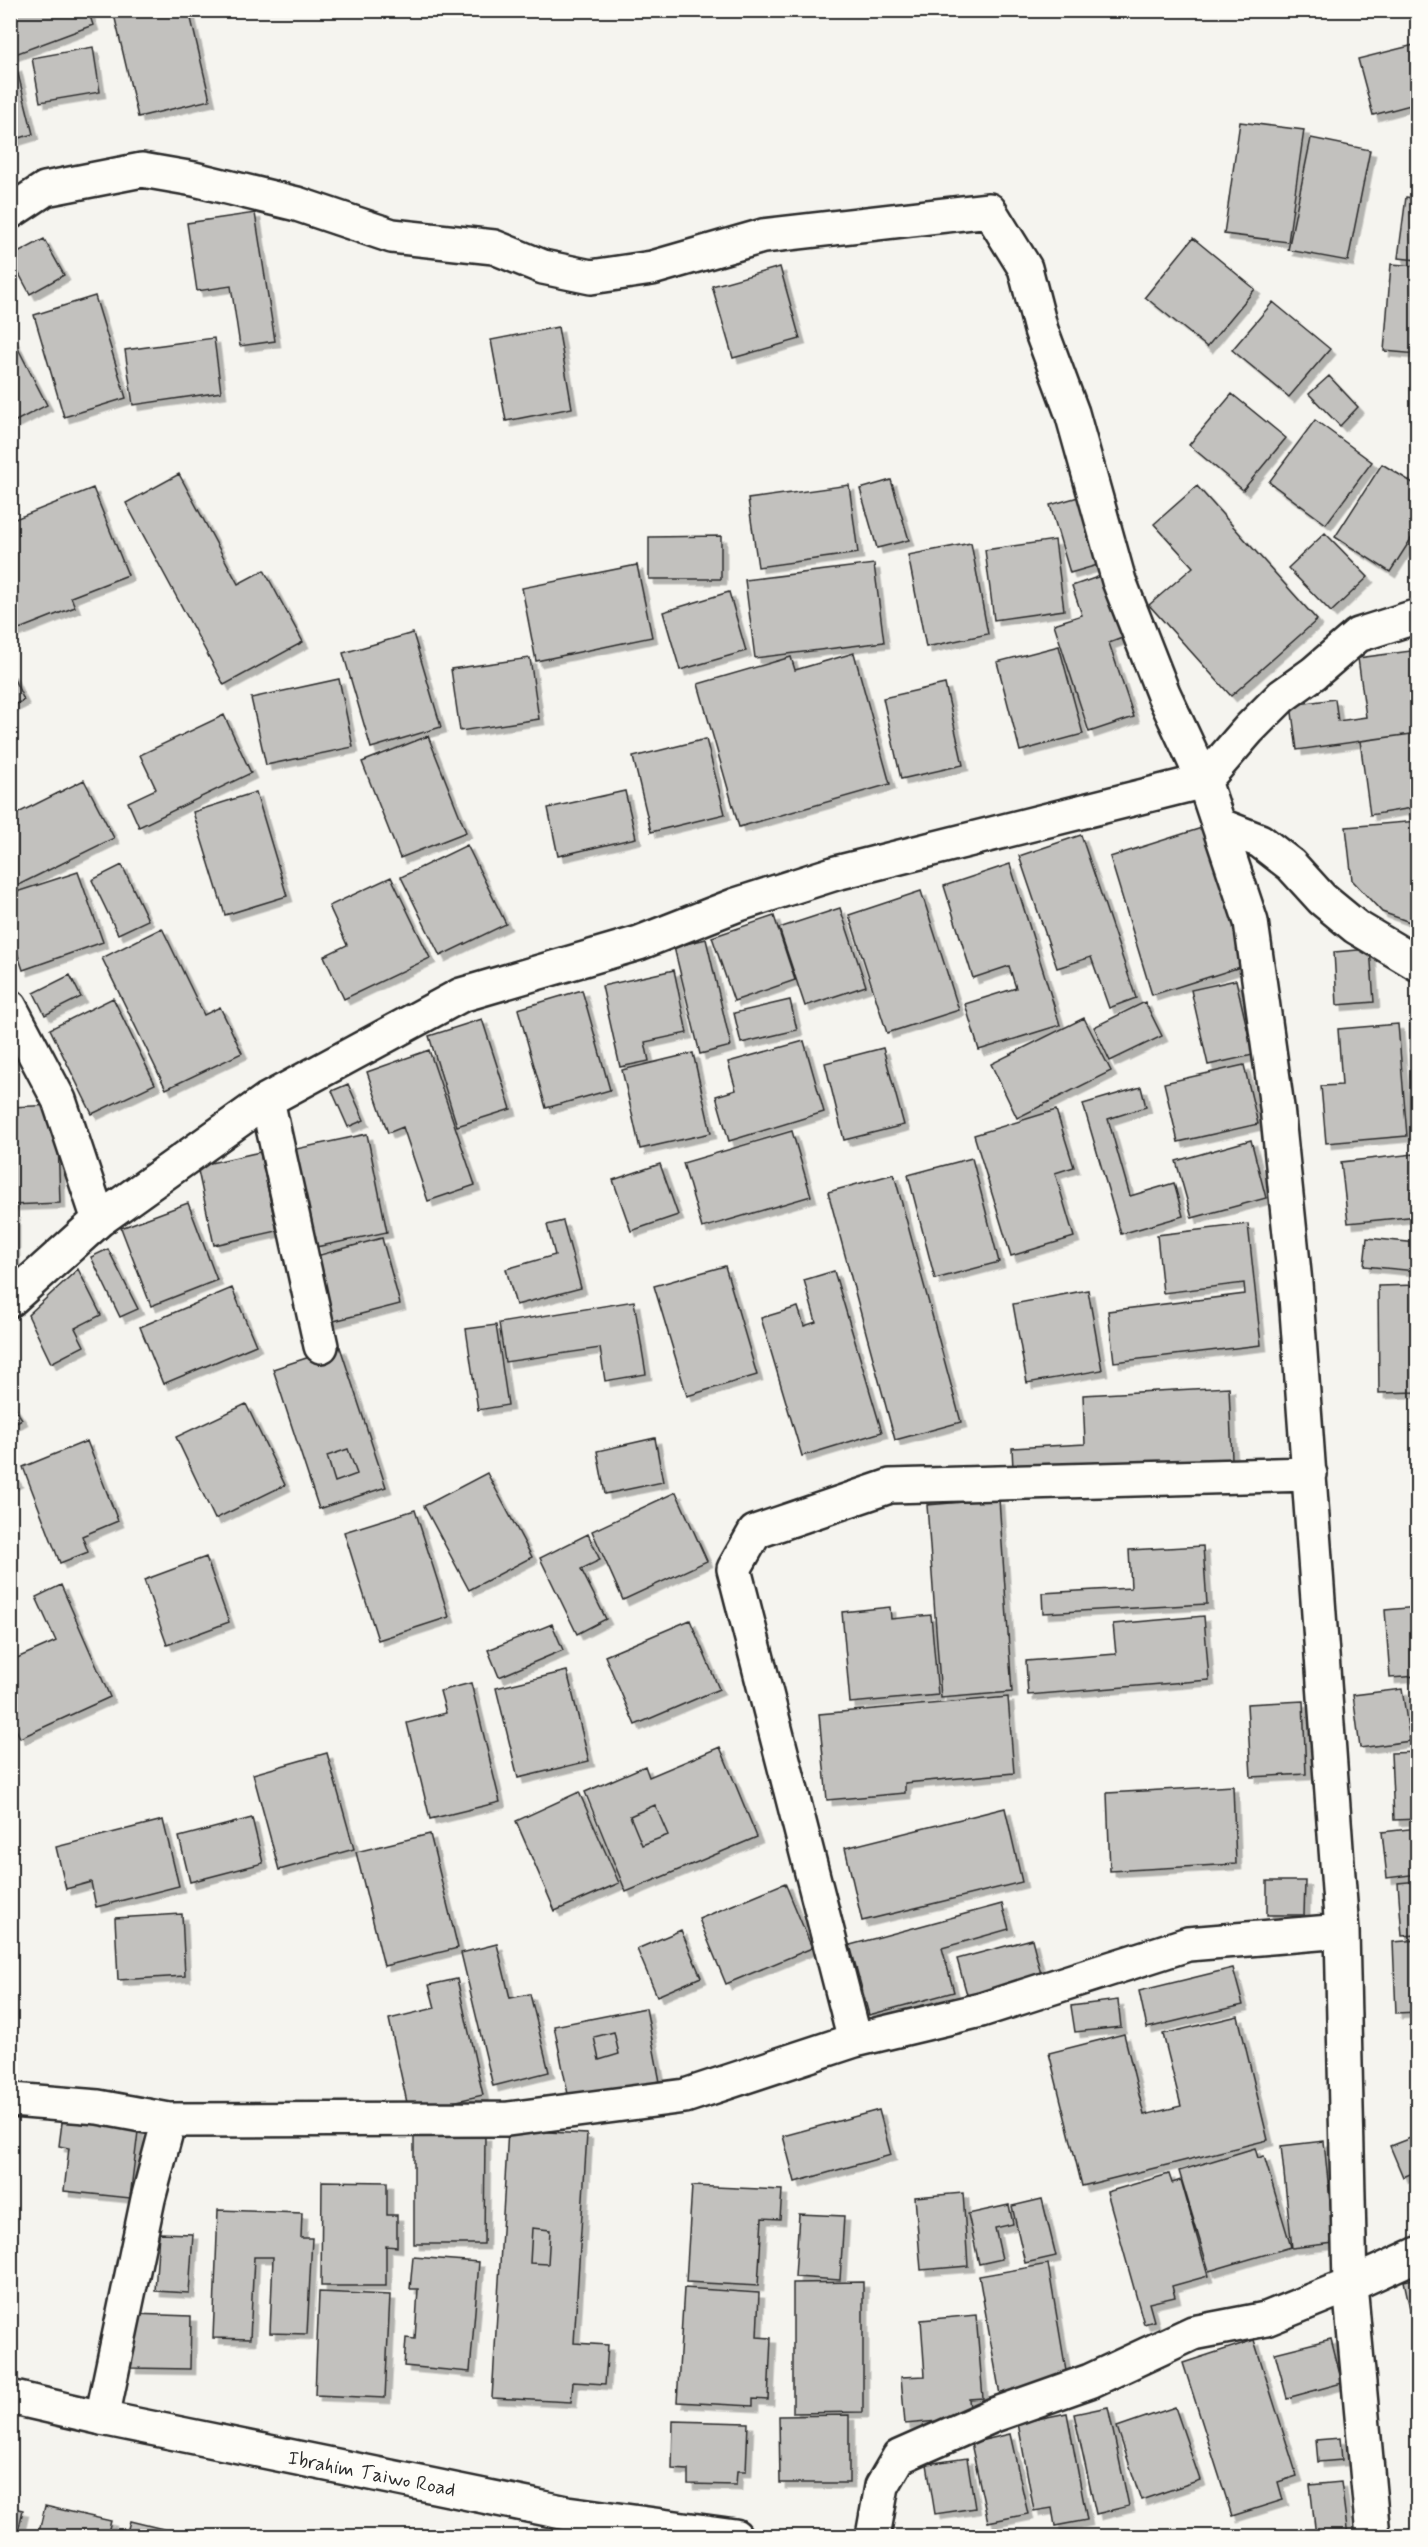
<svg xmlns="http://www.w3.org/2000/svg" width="1428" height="2547" font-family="Mynerve,sans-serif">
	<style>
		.building { fill: #c2c1be; stroke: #2b2b2b; stroke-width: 1.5; fill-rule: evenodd; filter: url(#shadow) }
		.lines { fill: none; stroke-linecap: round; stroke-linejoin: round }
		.street-casing { stroke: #2b2b2b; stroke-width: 38 }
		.secondary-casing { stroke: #2b2b2b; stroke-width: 38 }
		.street { stroke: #fdfcf7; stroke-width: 33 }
		.secondary { stroke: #fdfcf7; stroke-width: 33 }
		.labels { text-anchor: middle; stroke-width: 5; stroke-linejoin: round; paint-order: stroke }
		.street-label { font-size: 20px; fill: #2b2b2b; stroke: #fdfcf7 }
	</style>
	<defs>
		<filter id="shadow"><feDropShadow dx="5.5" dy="5.5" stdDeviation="0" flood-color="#0004"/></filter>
	</defs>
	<rect width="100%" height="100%" fill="#f5f4ef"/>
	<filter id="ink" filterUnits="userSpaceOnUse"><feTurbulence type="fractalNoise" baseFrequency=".0167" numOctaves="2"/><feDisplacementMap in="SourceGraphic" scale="12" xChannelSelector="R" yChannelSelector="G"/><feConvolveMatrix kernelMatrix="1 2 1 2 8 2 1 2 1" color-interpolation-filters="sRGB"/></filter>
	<g filter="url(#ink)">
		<path class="building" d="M19,10h69l5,15 -83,31v-42z
			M113,10h76l21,90 -72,17z
			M1418,44v59l-45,12 -15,-56z
			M93,47l7,45 -60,10 -8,-44z
			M16,66l17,68 -20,6 -3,-72z
			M1240,122l64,8 -16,112 -64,-8z
			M1311,138l59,12 -22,111 -60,-11z
			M1406,197l12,2v61l-20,-2z
			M255,213l20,128 -35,5 -9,-60 -34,5 -10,-68z
			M1193,238l62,51 -48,58 -62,-50z
			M44,239l20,36 -34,19 -20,-37z
			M1391,264l27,2v88l-34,-3z
			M780,267l20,72 -67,19 -21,-72z
			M95,296l31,102 -62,19 -30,-102z
			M1273,302l57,47 -41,48 -57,-47z
			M558,327l14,81 -66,13 -15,-81z
			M10,333l37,72 -37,19z
			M214,338l7,54 -88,13 -8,-55z
			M1329,376l29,31 -18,19 -31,-32z
			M1232,394l54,44 -43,52 -54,-45z
			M1315,420l57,42 -46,62 -57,-42z
			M1382,464l36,22v42l-28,44 -55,-35z
			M179,474l59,110 26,-14 39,72 -79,43 -98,-182z
			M891,480l18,60 -32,8 -17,-59z
			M849,485l9,68 -100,14 -10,-68z
			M1197,486l120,134 -86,76 -82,-91 44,-38 -39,-43z
			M93,488l35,87 -57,22 4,10 -61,24 -4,-10v-100z
			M1089,494l19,68 -38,11 -20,-68z
			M1325,533l43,44 -37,35 -43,-44z
			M721,536v43h-72v-42z
			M1055,540l9,70 -70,10 -9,-70z
			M971,543l17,91 -62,13 -18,-92z
			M874,564l10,78 -129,16 -10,-78z
			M637,565l15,72 -116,24 -14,-73z
			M1112,572l21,62 -24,9 25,74 -45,15 -35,-108 28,-9 -10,-29z
			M729,592l17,59 -66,19 -17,-58z
			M413,633l28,94 -70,21 -28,-95z
			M1059,646l24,88 -63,17 -23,-89z
			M1418,650v83l-121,17 -6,-45 44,-6 3,22 28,-4 -8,-59z
			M854,653l36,131 -151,43 -41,-143 93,-27 4,13z
			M530,658l9,61 -79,12 -9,-62z
			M10,671l14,29 -14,7z
			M339,679l14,68 -87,18 -15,-67z
			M945,684l18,81 -62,14 -18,-81z
			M224,715l27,58 -112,54 -11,-25 28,-13 -16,-34z
			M1418,733v74l-48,8 -10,-74z
			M428,736l38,96 -66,26 -38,-96z
			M706,739l19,75 -74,18 -18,-75z
			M84,780l30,58 -104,51v-72z
			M625,791l11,47 -78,18 -10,-48z
			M256,792l31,104 -62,19 -32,-103z
			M1418,821v104l-36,-13 -30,-32 -6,-53z
			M1208,826l42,138 -98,31 -42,-138z
			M1081,835l55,163 -27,10 -18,-51 -34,11 -38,-112z
			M467,845l39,79 -66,32 -39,-79z
			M1010,864l50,161 -81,25 -14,-46 51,-16 -7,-22 -36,12 -29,-92z
			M122,865l26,55 -30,14 -26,-54z
			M78,872l25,70 -80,28 -13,-38v-38z
			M391,877l39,81 -86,41 -20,-43 23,-11 -18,-39z
			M921,891l38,119 -72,23 -38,-118z
			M840,908l26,78 -61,20 -26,-78z
			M774,916l21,64 -61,21 -22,-64z
			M162,928l42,87 16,-8 22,46 -76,36 -64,-131z
			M706,939l25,107 -31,8 -26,-107z
			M1370,949l4,53 -37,3 -3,-53z
			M674,970l13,63 -42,9 4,19 -29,6 -18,-81z
			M70,975l11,22 -36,18 -11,-22z
			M1236,980l17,75 -45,10 -17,-75z
			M582,990l28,100 -64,18 -28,-99z
			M113,998l42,86 -63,30 -42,-85z
			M790,1000l7,30 -56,13 -7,-30z
			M1145,1002l17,34 -52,25 -16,-34z
			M1084,1018l27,53 -94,47 -26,-54z
			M482,1019l29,90 -54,17 -28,-90z
			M1410,1021h8v57h-7z
			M1398,1024l9,112 -81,7 -5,-57 21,-1 -4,-56z
			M804,1041l20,71 -95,29 -13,-45 20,-6 -8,-28z
			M883,1048l21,77 -60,15 -19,-77z
			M429,1050l46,135 -47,16 -25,-74 -15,6 -21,-61z
			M693,1053l18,80 -71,16 -18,-79z
			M1244,1065l14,59 -80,18 -14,-59z
			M348,1084l16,36 -16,7 -16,-36z
			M1141,1087l5,20 -38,12 22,77 44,-13 9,33 -62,18 -38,-130z
			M57,1105l3,98 -50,2v-98z
			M1056,1110l18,57 -19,6 19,64 -63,19 -37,-121z
			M792,1131l19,65 -109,32 -19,-65z
			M367,1134l20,98 -71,15 -20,-98z
			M1251,1140l15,58 -74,20 -16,-57z
			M260,1152l17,79 -63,14 -17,-79z
			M1414,1154l4,62 -70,7 -7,-61z
			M972,1158l27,104 -64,17 -27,-104z
			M660,1164l18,51 -47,16 -18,-51z
			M894,1174l67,248 -66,18 -67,-248z
			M188,1203l29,77 -66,26 -30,-78z
			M10,1213h4v74h-4z
			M563,1221l18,67 -65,17 -10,-36 49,-14 -8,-30z
			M1248,1224l13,121 -147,17 -6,-51 137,-17 -1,-11 -81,10 -6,-58z
			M382,1238l18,66 -74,19 -17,-65z
			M1367,1238l51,5 -2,28 -52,-5z
			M108,1249l30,60 -18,8 -29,-60z
			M725,1266l32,109 -70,21 -33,-110z
			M78,1269l23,46 -26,13 9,18 -33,17 -23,-48z
			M834,1271l48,161 -80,24 -41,-138 37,-11 6,19 12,-4 -12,-42z
			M1418,1285v107l-39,1 -1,-107z
			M232,1288l24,57 -93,39 -23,-57z
			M1088,1290l14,80 -75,13 -14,-79z
			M634,1301l12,73 -41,7 -5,-33 -95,14 -6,-39z
			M496,1325l12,80 -30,5 -12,-81z
			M340,1347l46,140 -67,22 -46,-140zM348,1449l9,25 -22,8 -8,-26z
			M1229,1387l3,72 -219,10 -1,-21 73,-4 -2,-49z
			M10,1401l12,18 -12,7z
			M246,1404l39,81 -70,34 -39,-82z
			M655,1438l8,44 -58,12 -8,-43z
			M87,1441l31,80 -36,15 6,16 -28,11 -37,-96z
			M348,1449l9,25 -22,8 -8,-26z
			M10,1471l7,10 -7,4z
			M487,1473l45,84 -63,33 -45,-84z
			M676,1492l31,69 -84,39 -31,-69z
			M999,1499l13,193 -71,6 -14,-193z
			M415,1510l34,107 -71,23 -34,-108z
			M588,1534l12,26 -19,9 25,50 -29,15 -37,-76z
			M1203,1546l4,58 -164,9 -1,-20 89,-5 -2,-38z
			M206,1557l23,65 -62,23 -23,-65z
			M61,1585l49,112 -90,41 -10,-22v-55l46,-20 -20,-44z
			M890,1607l1,12 40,-4 7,80 -88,8 -8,-91z
			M1418,1607v69l-28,2 -5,-68z
			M1204,1616l5,64 -181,15 -2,-34 90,-7 -3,-30z
			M690,1620l29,69 -84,36 -30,-69z
			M552,1624l11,26 -64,27 -11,-27z
			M567,1671l22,90 -71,17 -22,-90z
			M471,1683l29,119 -70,17 -23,-96 39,-10 -6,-22z
			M1402,1689l8,52 -50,7 -7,-53z
			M1008,1697l6,76 -109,10v10l-78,7 -8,-86z
			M1303,1701l3,73 -55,3 -4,-73z
			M720,1747l37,90 -131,55 -41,-100 60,-26 4,11zM655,1805l13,30 -26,10 -12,-29z
			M1418,1752v67l-24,1 -3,-67z
			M327,1753l27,96 -75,21 -26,-96z
			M1233,1786l3,78 -126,7 -3,-78z
			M579,1792l40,91 -64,28 -39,-90z
			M655,1805l13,30 -26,10 -12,-29z
			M1005,1808l17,74 -160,39 -17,-73z
			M252,1818l11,45 -73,19 -11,-45z
			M163,1820l16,66 -83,21 -5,-25 -25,7 -10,-42z
			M1418,1828v46l-31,4 -5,-46z
			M430,1834l28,114 -74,18 -28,-114z
			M1267,1881h38l-1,34h-37z
			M1418,1881v54l-16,1 -4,-53z
			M785,1883l27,65 -86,36 -27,-65z
			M1002,1904l7,25 -67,19 12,44 -85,23 -19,-70z
			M182,1914l3,62 -67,4 -3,-62z
			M681,1930l20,47 -44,19 -20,-47z
			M1032,1939l10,39 -74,20 -11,-39z
			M1418,1940v72l-22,1 -3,-71z
			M497,1944l13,54 20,-4 19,78 -56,14 -32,-133z
			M1233,1968l10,37 -96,23 -8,-37z
			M457,1979l26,116 -74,17 -20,-93 46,-11 -6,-23z
			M1118,2000l3,27 -46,5 -4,-26z
			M646,2008l14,74 -91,17 -15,-73zM614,2032l5,22 -20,6 -5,-23z
			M1238,2016l30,124 -186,46 -33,-133 75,-19 20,81 37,-9 -18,-72z
			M614,2032l5,22 -20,6 -5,-23z
			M64,2107l76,8 -10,83 -66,-7 5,-43 -10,-2z
			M879,2110l12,45 -96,27 -12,-46z
			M508,2130l79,4 -13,209 34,2 -3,39 -32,-2 -2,20 -79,-4zM532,2228l18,2 -2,34 -18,-1z
			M485,2135l-1,109h-70v-108z
			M1418,2135v36l-15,6 -13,-31z
			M1324,2141l10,102 -42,5 -11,-102z
			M1255,2148l3,10 6,-2 27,91 -82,24 -30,-100z
			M1169,2174l3,9 9,-3 27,96 -36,10 3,11 -26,6 5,18 -10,3 -37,-132z
			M322,2181l65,1v33h10v32l-11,-1v40h-65z
			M692,2186l90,4 -2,29 -18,-1 -4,68 -72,-4z
			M963,2193l5,73 -47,4 -6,-73z
			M1042,2199l14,57 -31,7 -13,-57z
			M1009,2205l4,19 -18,4 7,31 -23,5 -11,-50z
			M218,2210l84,3 -1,25h11l-5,96 -37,-1 3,-76h-19l-4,82 -37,-1z
			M799,2214l45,2 -4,64 -45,-3z
			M532,2228l18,2 -2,34 -18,-1z
			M159,2233l34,1 -4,59 -34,-2z
			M413,2257l66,5 -9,110 -66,-6 2,-28 9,1 3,-50h-8z
			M1048,2264l20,119 -68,12 -21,-119z
			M1418,2278v68l-14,-65z
			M863,2282v130l-70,1v-130z
			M684,2288l75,5 -2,44 14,1 -3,62 -15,-1v7l-76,-4z
			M319,2292l71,3 -5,103 -70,-3z
			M132,2314l59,2 -1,53 -59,-1z
			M976,2315l7,83 -14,1 2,19 -66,6 -4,-47 24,-1 -4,-56z
			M1331,2339l11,44 -55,15 -12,-45z
			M1254,2340l43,136 -19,6 5,18 -51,16 -49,-153z
			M1108,2407l21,99 -33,8 -22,-100z
			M1175,2407l25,73 -59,20 -24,-73z
			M1067,2413l20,107 -32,6 -3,-18 -18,3 -16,-88z
			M849,2415v68h-69l-1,-67z
			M673,2421l75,2 -2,48h-9l-1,14 -48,-1v-14l-16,-1z
			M1010,2434l18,80 -40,8 -17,-79z
			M1340,2438l2,22 -24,2 -2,-22z
			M967,2458l8,50 -40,6 -8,-50z
			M1341,2482l7,54h-32l-6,-51z
			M45,2506l66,15 -4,15h-69z
			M10,2507l13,3 -6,26h-7z
			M130,2521l62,15h-66z"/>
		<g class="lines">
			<g class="street-casing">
				<path id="street" d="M10,212l35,-23 97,-19 52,9 103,25 95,32 102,11 49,20 48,10 61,-9 111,-32 226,-26 36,58 16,62 31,83 47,168 44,112 41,88 47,141 26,185 18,176 47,648 8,354 23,251
					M1219,825l41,16 31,24 31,34 34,28 62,37
					M10,1007l49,93 40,120
					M267,1100l54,246
					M10,1300l89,-80 168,-120 194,-105 178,-52 97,-38 100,-32 368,-92 45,-52 33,-33 32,-23 44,-38 60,-19
					M855,2040l-121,-471 21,-37 135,-46 420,-12
					M10,2097l2,3 86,7 71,13
					M102,2418l46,-219 21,-79 339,-1 177,-23 170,-56 126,-30 207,-66 154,-13
					M873,2536l9,-50 17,-29 95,-42 96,-34 103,-48 73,-14 84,-34 68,-31"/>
			</g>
			<g class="secondary-casing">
				<path id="secondary" d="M10,2397l92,21 465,95 168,23"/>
			</g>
			<use href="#street" class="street"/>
			<use href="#secondary" class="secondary"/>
		</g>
	</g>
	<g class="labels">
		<g class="street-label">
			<text transform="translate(372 2473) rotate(11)" y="7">Ibrahim Taiwo Road</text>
		</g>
	</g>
	<rect width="1428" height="2547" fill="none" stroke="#fdfcf7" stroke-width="36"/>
	<rect x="18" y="18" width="1392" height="2511" fill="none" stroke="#2b2b2b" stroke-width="2" filter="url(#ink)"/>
</svg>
